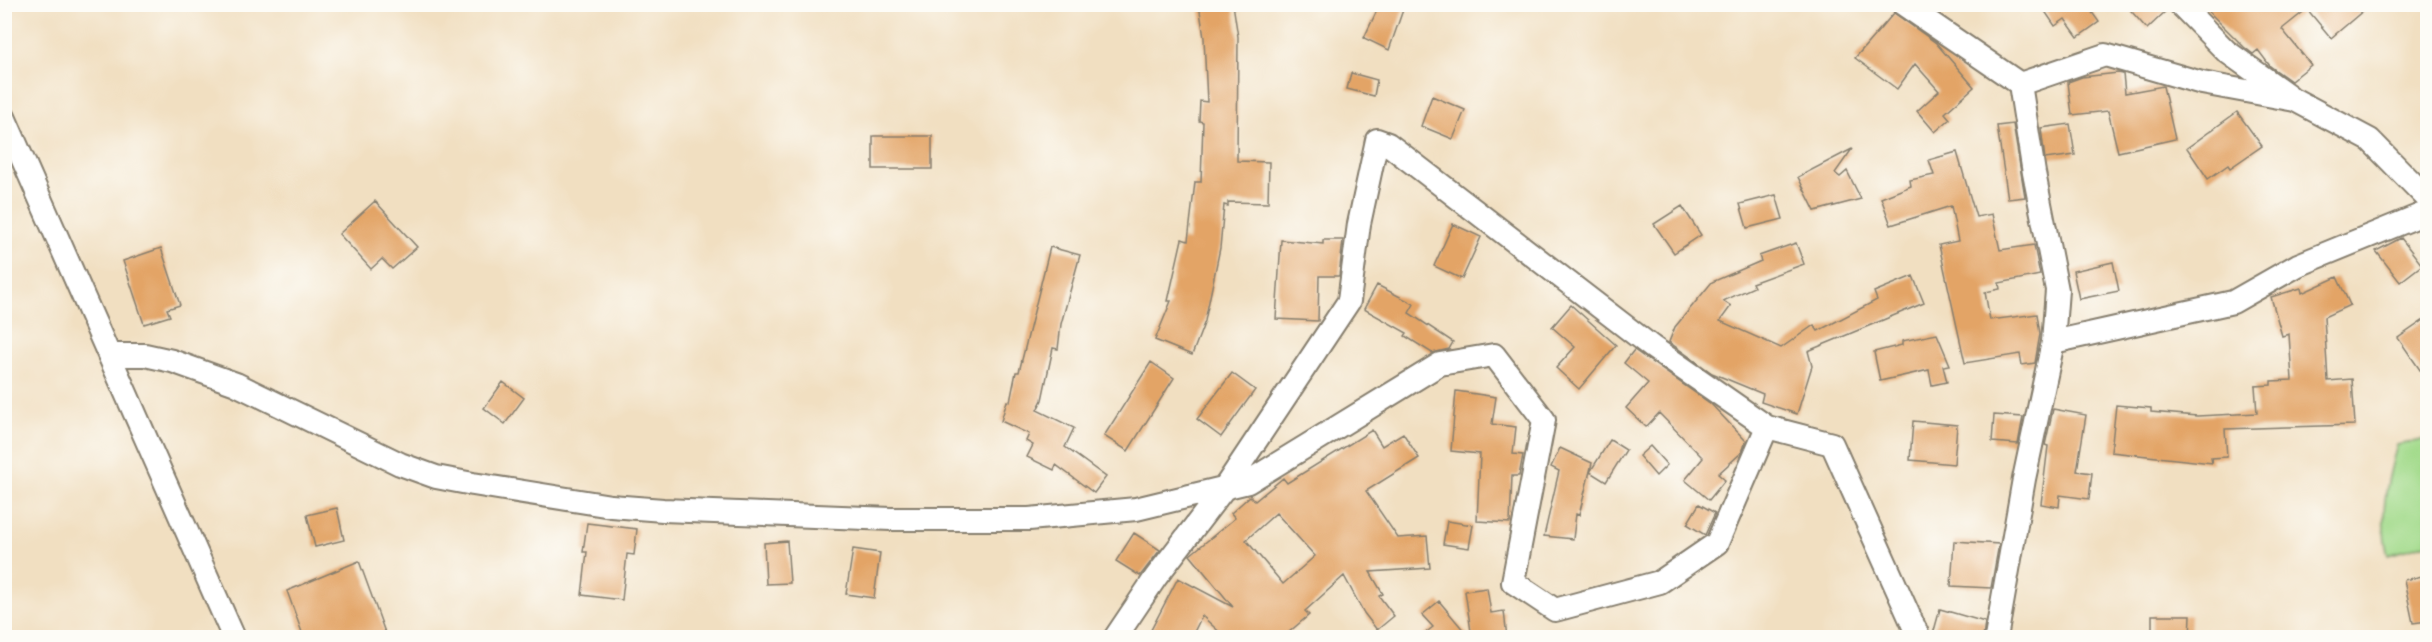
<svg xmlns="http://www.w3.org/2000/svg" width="2432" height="642" font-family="'Playpen Sans',sans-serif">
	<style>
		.green { fill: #a4db8d; stroke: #607c54; stroke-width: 1.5 }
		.building { fill: #e3a466; fill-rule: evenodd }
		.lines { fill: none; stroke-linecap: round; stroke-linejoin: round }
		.minor-casing { stroke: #867e6e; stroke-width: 26 }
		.minor { stroke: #fff; stroke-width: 22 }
	</style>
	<rect width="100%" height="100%" fill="#fdfcf7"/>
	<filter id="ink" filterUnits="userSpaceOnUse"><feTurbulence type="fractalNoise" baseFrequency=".0167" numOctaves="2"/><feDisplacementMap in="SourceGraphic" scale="12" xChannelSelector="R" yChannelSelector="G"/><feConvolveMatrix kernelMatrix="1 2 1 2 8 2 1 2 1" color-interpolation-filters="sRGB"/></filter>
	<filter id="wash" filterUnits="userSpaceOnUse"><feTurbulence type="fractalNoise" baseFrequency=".008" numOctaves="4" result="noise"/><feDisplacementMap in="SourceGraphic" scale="24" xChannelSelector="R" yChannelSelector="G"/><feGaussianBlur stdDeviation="1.35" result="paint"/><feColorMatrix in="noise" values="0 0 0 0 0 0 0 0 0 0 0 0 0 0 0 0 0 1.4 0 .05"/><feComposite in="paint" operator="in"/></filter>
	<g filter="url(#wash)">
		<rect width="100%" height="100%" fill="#f1dfc1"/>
		<path class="green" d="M2427,439v105l-39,11c-10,-35 -1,-75 9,-110z"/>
		<g id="blocks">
			<path class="building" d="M1199,4h34l5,33 -1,124 32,1 -1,41 -40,-1v4l-4,-1 -4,43 -15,73 -13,34 -37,-15 16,-39h-3l14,-62 6,2 7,-59h6l2,-60 -4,-1 1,-20 7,1 -3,-64z
				M1380,4h25l-16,46 -25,-12z
				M2040,4h46l13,18 -21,15 -13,-18 -10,7z
				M2125,4h42l1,5 -21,20z
				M2201,4h170l-40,34 -24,-29 -25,20 29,36 -20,16 -21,-15 -12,-16 -5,4 -9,-7z
				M1894,13l42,30 38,44 -29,26 5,6 -15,13 -18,-21 22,-20 -24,-27 -18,25 -42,-31z
				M1351,73l26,7 -3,16 -27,-7z
				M2118,73l5,1 2,19 38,-7 12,53 -57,13 -10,-41 -36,4 -4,-33 14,-5z
				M1432,96l33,14 -12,29 -32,-13z
				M2237,112l25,34 -32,22 -2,-3 -20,14 -21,-31z
				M2013,124l12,73 -17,2 -11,-73z
				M2070,124l5,31 -30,4 -4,-31z
				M873,136h59v33h-59z
				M1852,149l-17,24 5,4 7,-6 14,28 -46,12 -17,-34z
				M1957,152l19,65 16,-3 8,36 34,-5 6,30 -41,8 1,6 -15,3 5,28 47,-6 3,20 -5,29 -13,2 -2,-11 -55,9 -26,-118 19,-4 -7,-35 -60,19 -10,-27 30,-12 -1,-6 24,-5 -5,-15z
				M1776,195l7,24 -36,9 -7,-24z
				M375,201l42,46 -25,22 -10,-10 -11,10 -32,-35z
				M1682,206l19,29 -27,18 -20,-29z
				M1453,224l28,13 -19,42 -28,-13z
				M2401,238l21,27 -22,17 -24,-31z
				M1281,240l42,4v-4h20l-4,36h-20l-1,45 -42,-2z
				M1796,243l8,21 -52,19 2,4 -31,14 8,5 -11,15 61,27 33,-23 4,6 59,-31 -3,-8 39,-16 11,27 -116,48 4,15 -15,48 -36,-12 2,-8 -51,-21 -43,-31 6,-15 37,-45 49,-21 -2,-5z
				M1050,247l30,8 -19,69 -3,25 -5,-1 -11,52 -5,10 37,18 -9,19 41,30 -12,16 -38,-28 -2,5 -27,-13 6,-12 -7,-4 3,-7 -28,-13 6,-20 3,1 6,-30h3z
				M161,248l19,57 -13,4 3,7 -26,8 -21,-63z
				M2113,262l6,29 -40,8 -6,-28z
				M2337,277l13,28 -26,12 4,64 24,-2 3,46 -130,4 2,28 -16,1 1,5 -101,-11 5,-47 35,3v4l46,4 60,-3 -2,-27 16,-1v-4l21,-1 -3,-46 -7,2 -11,-39 30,-9 1,5z
				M1377,285l37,19 -5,9 44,29 -4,7 -17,4 -27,-17 2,-3 -43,-24z
				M1571,305l45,40 -37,44 -23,-21 19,-21 -23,-20z
				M2427,318v62l-29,-42z
				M1937,334l13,31 -7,1 4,16 -15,3 -3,-15 -49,11 -6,-29 28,-7v-4z
				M1634,350l77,54 35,37 -4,11 -24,22 7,6 -16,20 -24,-20 18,-22 -44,-45 -13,14 -20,-19 22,-25 -24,-20z
				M1151,362l23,16 -46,73 -24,-15z
				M1232,373l23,17 -34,47 -24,-18z
				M503,382l21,16 -19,26 -21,-16z
				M1456,391l40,6 -4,27 24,3 -3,27 10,1 -4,21h-7l-2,47 -33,-2 3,-67 -29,-3z
				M2053,409l33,6 -9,56 15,2 -3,26 -29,-4 -1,12 -18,-3 7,-58 -3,-1z
				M1994,415l29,2 -5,27 -26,-2z
				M1913,421l44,4 -3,39 -44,-4z
				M1372,430l10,16 21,-13 16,25 -53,33 32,47 29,-2 3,32 -60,4 13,22 -4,2 15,20 -17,14 -13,-17 -20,-37 -39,35 4,4 -27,23h-56l-24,-22 -11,22h-26l-14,-8 27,-52 55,29 -43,-52 45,-37 -4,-5 19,-17 5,5 28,-23 4,5zM1276,513l39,43 -32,28 -37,-44z
				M1610,440l16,10 -20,32 -16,-10z
				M1650,446l17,19 -11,11 -17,-20z
				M1560,448l32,15 -13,52 -3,-1 -3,25 -29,-3 15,-65 -8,-4z
				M1699,504l16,9 -10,22 -18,-11z
				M337,508l7,32 -29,7 -8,-32z
				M1447,521l26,4 -4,23 -26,-4z
				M587,523l50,6 -3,26 -7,-1 -5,46 -40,-5 5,-43h-4z
				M1134,533l26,17 -20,26 -24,-15z
				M787,541l3,42 -24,1 -2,-41z
				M1954,541l45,3 -8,44 -40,-2z
				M853,549l27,4 -6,45 -28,-4z
				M359,561l28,77h-83l-17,-47z
				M2427,575v46l-14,2 -9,-43z
				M1487,588l4,25 13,-2 3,27h-35l-7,-47z
				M1439,601l31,37h-51l14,-11 -11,-12z
				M1940,609l45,13 -2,16h-51z
				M2152,615h39l-1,23h-38z"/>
		</g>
	</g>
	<g filter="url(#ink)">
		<use href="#blocks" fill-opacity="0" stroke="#867e6e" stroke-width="1.5"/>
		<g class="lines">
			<g class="minor-casing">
				<path id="minor" d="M1903,4l117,80 14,89 23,117 -4,52 -29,137 -28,159
					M2180,4l46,47 63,45
					M2020,84l85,-29 97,28 93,17 75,40 58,59
					M4,117l230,521
					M2053,342l180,-40 65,-37 130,-53
					M110,355h35l27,6 64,23 164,80 36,13 37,7 138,22 52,4 228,9h138l107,-10 112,-27 192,-118 54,-9 50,65 -31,162 42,28 105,-28 57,-39 50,-116 65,17 87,194
					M1115,638l41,-61 69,-90 124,-186 10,-77 18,-84 11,4 264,203 115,80"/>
			</g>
			<use href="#minor" class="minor"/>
		</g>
	</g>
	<rect width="2432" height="642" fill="none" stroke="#fdfcf7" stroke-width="24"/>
</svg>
